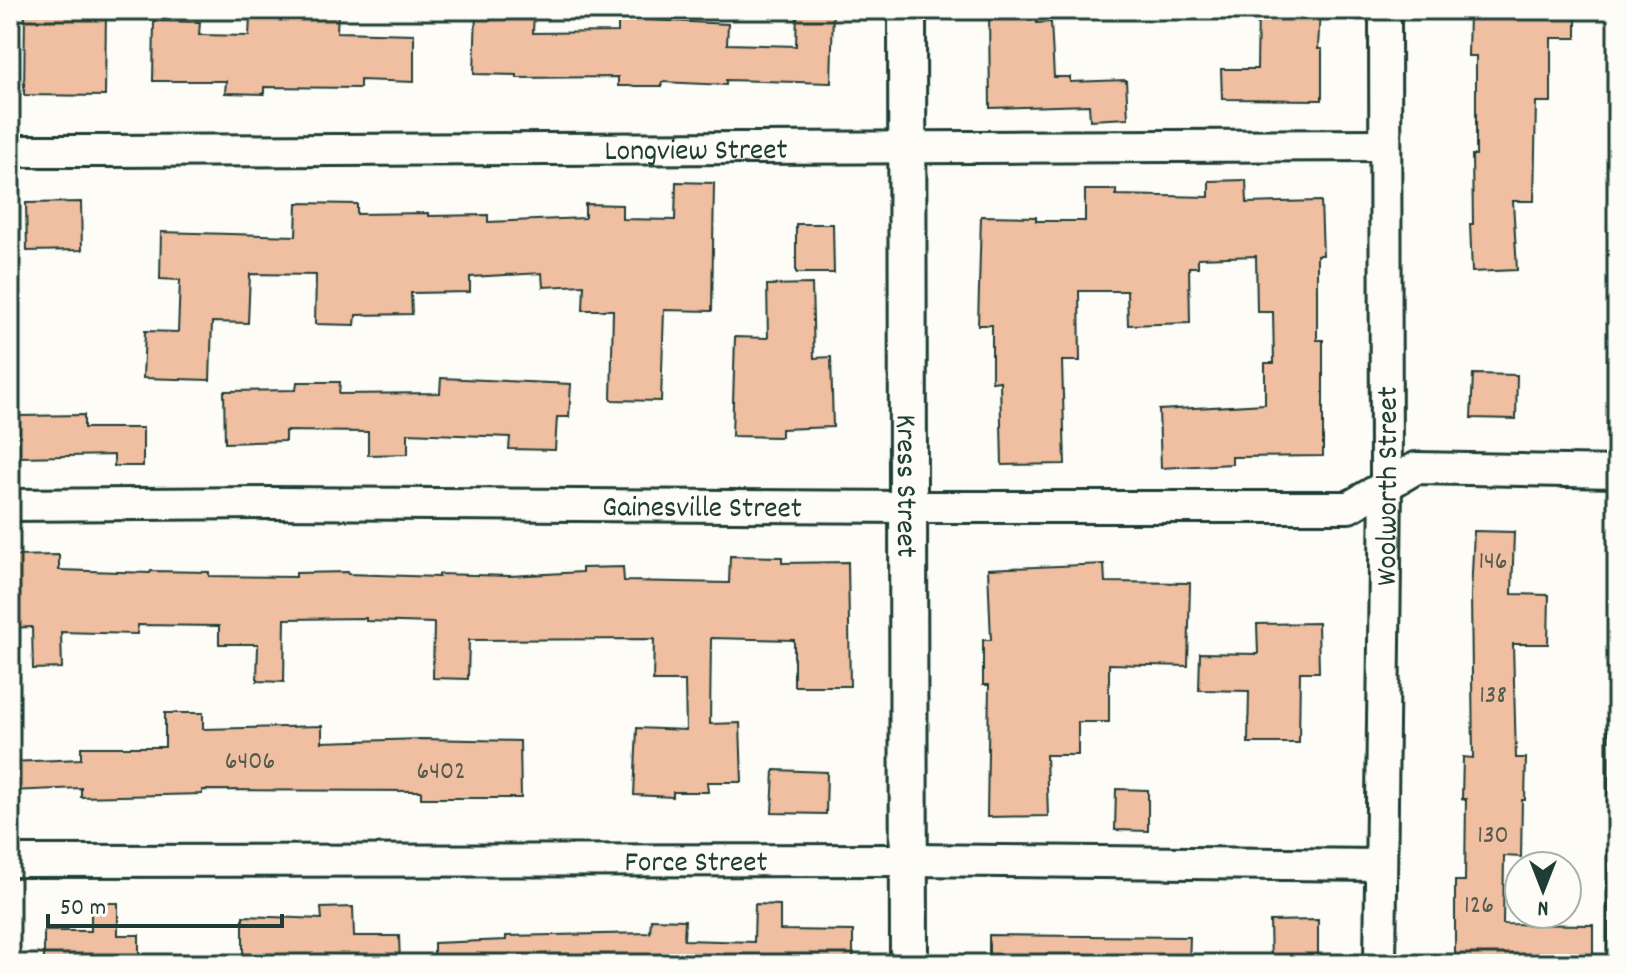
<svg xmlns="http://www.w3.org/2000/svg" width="1627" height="974" font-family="Dekko,sans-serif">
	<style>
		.building { fill: #f0bea1; stroke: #1f3d34; stroke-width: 2 }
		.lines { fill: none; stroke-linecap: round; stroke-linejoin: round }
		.service-casing { stroke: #1f3d34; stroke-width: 20 }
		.minor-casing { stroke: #1f3d34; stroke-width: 36 }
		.tertiary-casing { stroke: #1f3d34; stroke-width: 42 }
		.service { stroke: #fdfcf7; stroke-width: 14 }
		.minor { stroke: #fdfcf7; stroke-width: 30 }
		.tertiary { stroke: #fdfcf7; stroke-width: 36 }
		.labels { text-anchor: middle; stroke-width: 7; stroke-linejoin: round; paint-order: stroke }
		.number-label { font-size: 26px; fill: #535d4f }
		.street-label { font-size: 30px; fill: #1f3d34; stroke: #fdfcf7 }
	</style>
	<rect width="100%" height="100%" fill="#fdfcf7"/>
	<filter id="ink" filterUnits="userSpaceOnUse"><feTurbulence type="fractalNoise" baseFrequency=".0125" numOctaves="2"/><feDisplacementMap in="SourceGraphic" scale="16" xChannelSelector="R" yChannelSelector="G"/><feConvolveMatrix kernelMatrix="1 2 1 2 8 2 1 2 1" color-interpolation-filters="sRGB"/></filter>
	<g filter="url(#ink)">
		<path class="building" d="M25,10h81l-1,86 -81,-1z
			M297,10h41l-1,22 77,2v48l-54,-2v8l-96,-1v7l-39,-1 1,-12h-73l1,-60 46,1 -1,13 50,1 1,-18h47z
			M476,10l58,2 -1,21 85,-1v-21l36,1v8l74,4 -1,20 69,2 1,-36h36l-2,73 -105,-3v5l-64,-3v4h-44v-9l-101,1v-3l-43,-1z
			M989,10h48v13l14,-1 3,55h16v5l56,-2 2,38 -38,2 -1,-15 -99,3z
			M1258,10h62l-2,39h4v51l-100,-1 -1,-30h36z
			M1546,10h30v28h-25v64h-15l-2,99h-21l4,69 -45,2 -2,-48h3l-1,-69h4v-99h-8l1,-44 77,3z
			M1246,180l1,23 74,-2 2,54h-6v85h6v116l-91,1v7l-71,4 -2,-58 106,-6v-41h9l-1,-51h-16l-1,-56 -58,2v9h-9l1,56 -62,2 -1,-34h-48l1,70h-18l3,103 -63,1 -2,-84 -8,1v-57h-14l3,-109 55,1v4h49v-31h31v5l93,2v-16z
			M676,182l38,1 -2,128 -48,-1 -3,91 -50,-1 2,-90h-30l1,-25 -41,2 -1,-14 -72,4v15l-59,1 1,21 -56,1 -1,10 -40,-1 1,-49 -66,-1 -2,49 -36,-1 -2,58 -67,-2 2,-47 33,1 2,-52 -20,-1 1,-47 135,4 1,-33 60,1v10l71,-1v3l60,-1v7l97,-4v-14l37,1v14l53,1z
			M81,202l1,48 -55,1 -1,-48z
			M796,224h37l1,49h-38z
			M812,284l2,74 17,-1 2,70 -52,2v8l-49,-1 3,-99 33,1 -1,-53z
			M1473,374l44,1 -1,44 -45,-1z
			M441,378l130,6 -2,33h-12l-2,33 -46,-1 1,-12 -102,-4v21l-40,1v-23l-83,-1v10l-60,2 -1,-52 72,-1 1,-8h43l-1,12 101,-1z
			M84,415v13h59v38h-29v-11l-95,2v-41z
			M1474,531l40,1 -2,62 37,1 -1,49h-35l3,114h10l-1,42h-3l-1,57 -17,-1 -1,68 90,1v39l-138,-2v-81h10l1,-82h-4l1,-42 10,1 -2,-164z
			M59,555v15l91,3 1,-2 58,1v4l87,1v-4l52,-1v2l91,3v-3l71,2 72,-4v-4l41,-1 1,14 105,2 1,-27 52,1v6l66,-1 2,124h-56v-46l-83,-2 -1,86 30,-1 2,59h-35l1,10h-35v5l-39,-2 3,-67 49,2 -1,-49h-32l1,-42 -185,1 -1,39 -35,-1 1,-55 -68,-2v-3l-81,1 -1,63 -27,-1 1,-37h-39v-18l-81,-1 -1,9 -76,-2 1,36 -29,1 -1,-42 -22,1v-46h5l-1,-26z
			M1104,564l1,18 85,1 -2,83 -79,-2v58h-31v33h-32l2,61 -61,1 2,-132h-6v-45h8l-3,-71z
			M1318,623l1,49h-19l-1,71h-51l1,-52 -50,-1 1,-37 58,1 -1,-30z
			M165,713h38v16l119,-3v16l100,-3 98,2 1,57h-100v-7l-219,-1v4l-121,3v-9l-71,3v-29l71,-3v-12h84z
			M774,770l53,2 -1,42 -54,-1z
			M1116,789l32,1v41l-33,-1z
			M91,903h27v32h21v29h-95v-33h47z
			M755,904l25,1v25l73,1v33h-419v-21l72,-3v-4l144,-3 1,-14 34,1 -1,20 70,2z
			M353,907l1,29h45l1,28h-157v-48l79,3 -1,-11z
			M1318,920v43l-47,1 -1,-43z
			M989,935l201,2 -1,27h-200z"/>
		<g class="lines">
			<g class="service-casing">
				<path id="service" d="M1616,964l1,-367"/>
			</g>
			<g class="minor-casing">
				<g id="minor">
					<path id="s1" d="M10,151c458,1 916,-6 1374,-6"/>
					<path id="s2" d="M10,505l260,-2 640,4h439l67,-39 201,4"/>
					<path id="s3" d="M10,861l899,-1 471,5"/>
					<path id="s4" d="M1380,964l6,-480 -1,-474"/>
				</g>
			</g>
			<g class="tertiary-casing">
				<g id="tertiary">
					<path id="s5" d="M907,10l2,954"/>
				</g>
			</g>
			<use href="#service" class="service"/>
			<use href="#minor" class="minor"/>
			<use href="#tertiary" class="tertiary"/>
		</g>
	</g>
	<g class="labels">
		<g class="number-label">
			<text x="1493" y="568">146</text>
			<text x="1493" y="702">138</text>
			<text x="250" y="768">6406</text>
			<text x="441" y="778">6402</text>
			<text x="1493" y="842">130</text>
			<text x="1479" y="912">126</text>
		</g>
		<g class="street-label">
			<text dy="10" stroke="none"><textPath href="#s1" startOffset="686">Longview Street</textPath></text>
			<text dy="10" stroke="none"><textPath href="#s5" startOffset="476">Kress Street</textPath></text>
			<text dy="10" stroke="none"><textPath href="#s4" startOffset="478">Woolworth Street</textPath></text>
			<text dy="10" stroke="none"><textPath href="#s2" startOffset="692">Gainesville Street</textPath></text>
			<text dy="10" stroke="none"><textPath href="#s3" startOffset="686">Force Street</textPath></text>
		</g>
	</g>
	<rect width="1627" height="974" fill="none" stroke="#fdfcf7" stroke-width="40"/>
	<rect x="20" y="20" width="1587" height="934" fill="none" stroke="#1f3d34" stroke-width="3" filter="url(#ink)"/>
	<g transform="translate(1543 890) rotate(180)"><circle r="38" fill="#fdfcf7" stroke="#a4b0a9" stroke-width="2"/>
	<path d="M0-6L14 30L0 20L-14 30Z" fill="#1f3d34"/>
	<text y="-12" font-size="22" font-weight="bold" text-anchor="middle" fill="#1f3d34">N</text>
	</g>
	<path d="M48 914v12h234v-12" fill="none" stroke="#1f3d34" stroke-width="4"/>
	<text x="60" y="914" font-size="24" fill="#1f3d34" stroke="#fdfcf7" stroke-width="6" paint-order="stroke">50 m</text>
</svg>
